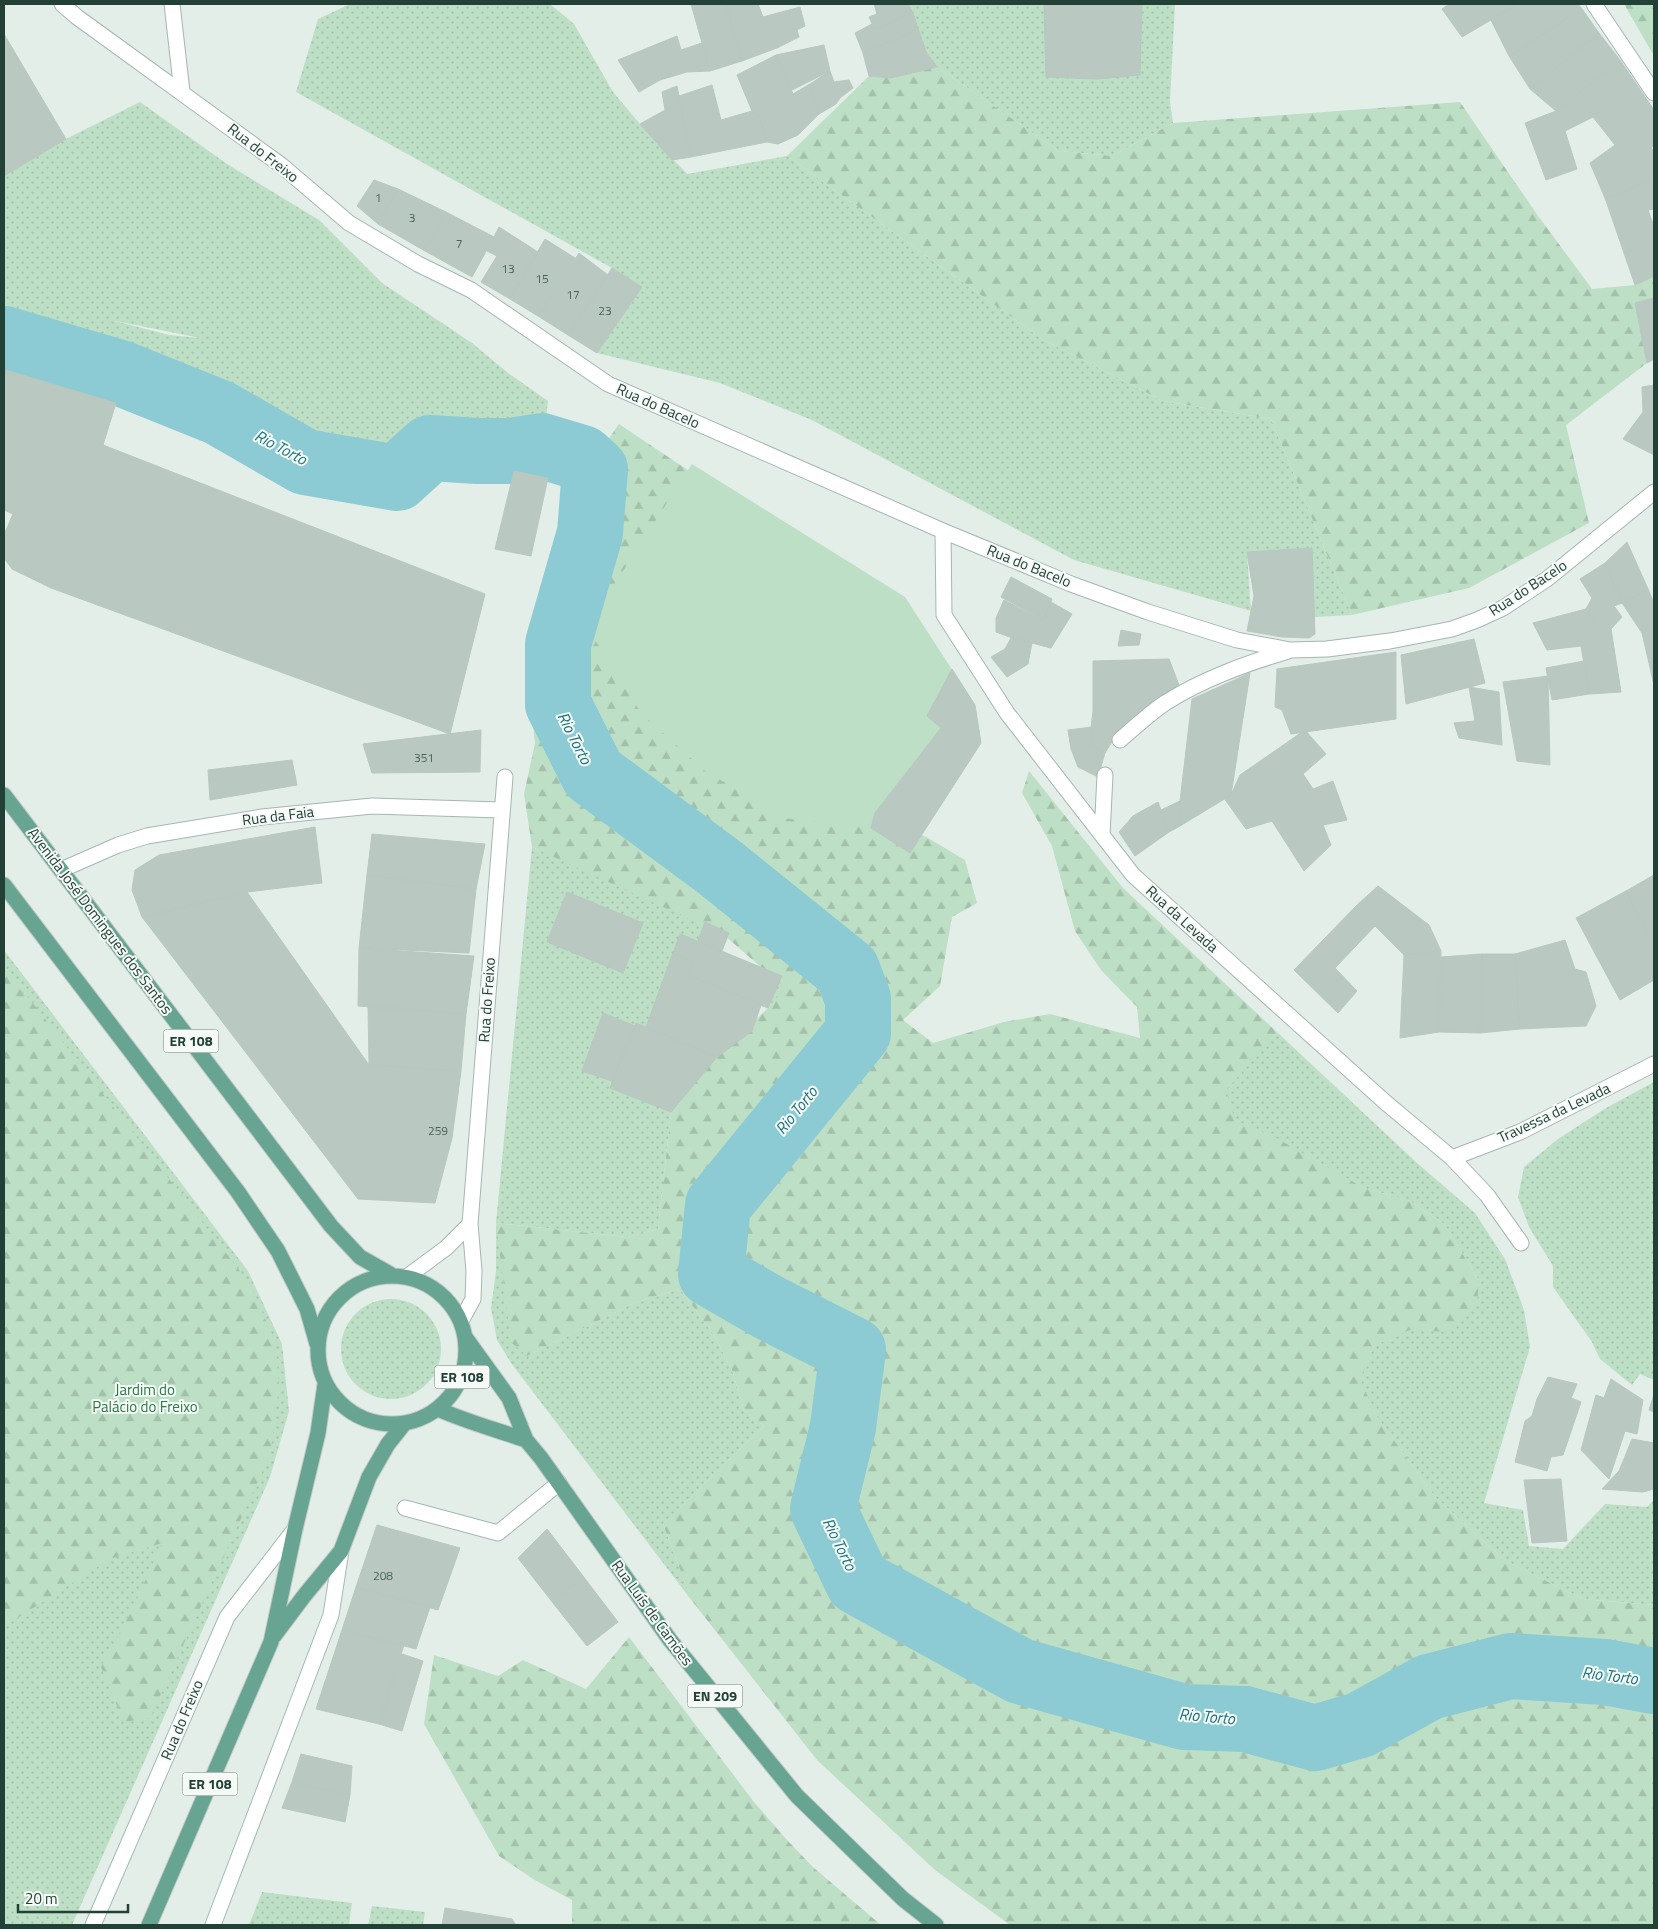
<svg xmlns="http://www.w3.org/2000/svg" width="1658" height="1929" font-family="'Titillium Web',sans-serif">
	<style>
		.grass { fill: url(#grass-dots); fill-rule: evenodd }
		.forest { fill: url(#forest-firs) }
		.park { fill: #bddfc5 }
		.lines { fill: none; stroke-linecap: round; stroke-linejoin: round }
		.river { stroke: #8ccbd3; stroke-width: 66 }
		.building { fill: #b9c9c2; stroke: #b6c8c0 }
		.lane-casing { stroke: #a6b6b0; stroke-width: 17 }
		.street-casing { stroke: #a6b6b0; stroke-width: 17 }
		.secondary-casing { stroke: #a2bab1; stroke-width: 17 }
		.primary-casing { stroke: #c1cac7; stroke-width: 17 }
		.lane { stroke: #fff; stroke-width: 15 }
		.street { stroke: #fff; stroke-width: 15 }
		.secondary { stroke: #fff; stroke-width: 15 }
		.primary { stroke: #68a492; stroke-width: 15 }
		.labels { text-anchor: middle; stroke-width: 4; stroke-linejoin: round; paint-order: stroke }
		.number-label { font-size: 12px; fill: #48625a }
		.shield { fill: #f5faf7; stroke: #627871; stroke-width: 1 }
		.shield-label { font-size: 14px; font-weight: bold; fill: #234037 }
		.street-label { font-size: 15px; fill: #234037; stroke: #f5faf7 }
		.park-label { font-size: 15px; fill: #2c7847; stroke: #f5faf7 }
		.water-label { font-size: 16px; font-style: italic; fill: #1b717e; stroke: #f5faf7 }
	</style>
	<defs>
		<pattern id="grass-dots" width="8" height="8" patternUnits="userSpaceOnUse" patternTransform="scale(1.25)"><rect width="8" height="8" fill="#bddfc5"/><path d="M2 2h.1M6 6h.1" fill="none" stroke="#a2c0aa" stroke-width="1.8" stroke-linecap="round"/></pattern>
		<pattern id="forest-firs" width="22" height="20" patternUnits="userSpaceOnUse" patternTransform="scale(1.25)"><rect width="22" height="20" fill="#bddfc5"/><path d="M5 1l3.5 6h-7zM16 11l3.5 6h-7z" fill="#a2c0aa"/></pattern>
	</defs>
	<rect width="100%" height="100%" fill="#e4eee9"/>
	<path class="grass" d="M350,4h200l24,20 39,68 27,32 47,50 100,-18 255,183 121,62 108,18 81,196 -38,2 -2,-69 -65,5 4,58 -177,-51 -262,-140 -92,-37 -123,-30 45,-66 -30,-19 -316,-176 22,-73z
		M908,4h267l-5,98 3,21 -61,33 -53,-5 -122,-84 -15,-24z
		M140,102l87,62 92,56 63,63 90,60 36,30 40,28 -3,27 -1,41 -45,-4 -139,27 -62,-20 -120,-59 -69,-29 -20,9 -53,-24 -32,2v-195l62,-37zM111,320l89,18 -31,-3z
		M532,847l197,86 -7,18 60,25 4,12 -18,20 -7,-2 -7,19 -83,87 -13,117 -31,8 -131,-14 31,133 107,-53 46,-14 34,46 18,35 12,40 20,16 -101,98 29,77 -181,-238 -14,-23 -6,-32 5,-37v-48z
		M4,950l244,321 34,73 7,67 -19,66 -198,448h-68z
		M1278,1033l139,130 58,50 30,46 19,51 6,37 -46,156 39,7 6,36 34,3 42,-45 42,3 7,-7v105l-71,-6 -77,-38 -70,-63 -59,-81 -18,-38 15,-33 105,-66 -35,-56 -34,-23 -46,-13 -129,-68 -15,-31z
		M1654,1082v298l-14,-6 -8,11 -32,-26 -8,-17 -39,-55v-21l-24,-39 -11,-30 6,-30 34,-28 48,-31z
		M341 1349a50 50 0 1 1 100 0a50 50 0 1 1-100 0Z
		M262,1892l90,11 -3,22h-100z
		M372,1906l53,6 -2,13h-55z"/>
	<path class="forest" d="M1624,4h30v52z
		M937,67l122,84 53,5 61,-33 287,-21 76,111 56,76 43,-4 19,-9v22l-19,5 12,60 -81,62 23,98 -120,65 -117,27 -81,-196 -108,-18 -121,-62 -255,-183 82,-80 22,2z
		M619,424l88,59 137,314 84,41 37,22 12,43 -25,14 -12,69 -37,34 30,23 71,-21 46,-8 90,24 -3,-31 -36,-37 -26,-39 -23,-85 -30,-53 7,-22 94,117 155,145 -52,57 9,30 43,19 86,49 46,13 34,23 35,56 -2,26 -27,26 -40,-2 -36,16 -14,33 17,38 59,81 70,63 77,38 71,6v320h-644l-75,-55 -118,-110 -125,-159 -29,-77 101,-98 -20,-16 -12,-40 -18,-35 -34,-46 -46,14 -107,53 -16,-14 -15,-119 131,14 31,-8 13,-117 46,-55 51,-49 17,-20 -61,-53 -192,-88 -8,-53 11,-51 -5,-44 47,-215z
		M4,971l28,31 218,282 26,60 3,44 -9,67 -120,263 -26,4 -23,-55 32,-59 29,-65 -52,16 -99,63 -7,6z
		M629,1637l125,165 33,38 27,28 67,57h-309v-25l-39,-21 -34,-23 -75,-132 10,-69 64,21 25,-16 63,29z"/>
	<path class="park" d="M692,464l213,133 70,108 -104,123 -88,-10 -79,-48 -63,-57 -54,-86z"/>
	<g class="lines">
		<path class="river" d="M4,339l119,35 97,39 85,49 92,16 33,-30 47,3h33l32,-5 40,12 13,12 -5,63 -32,111v60l35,70 126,93 128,103 11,29v34l-140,172 -7,69 57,33 85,43 -10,77 -20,82 35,73 162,89 164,46 61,2 70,19 45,-13 69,-38 82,-21 94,6 49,9"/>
	</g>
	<path class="building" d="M691,4h35l16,57 -32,10z
		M726,4h32l5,13 37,-10 5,19 -8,4 2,7 -22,11 -35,13z
		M874,4h34l5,9 -38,17 -6,-13 8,-3z
		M1044,4h98l-2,71 -43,4 -51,-2z
		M1449,4h69l-56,33 -20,-28z
		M1517,4h61l4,5 -73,47 -18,-36z
		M1582,9l17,24 -69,56 -21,-33z
		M913,13l5,16 -55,24 -8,-20 17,-9 3,6z
		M918,29l8,22 11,16 -46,11 -22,-2 -6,-23z
		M1599,33l21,27 -64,51 -26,-22z
		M4,34l62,105 -62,37z
		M677,36l4,14 21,-7 8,28 -23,1 -27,8 -21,12 -21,-32z
		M824,45l6,26 -38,19 -16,-35z
		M776,55l17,39 17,-10 9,30 -21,21 -20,9 -11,-2 -7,-24 -8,-7 -15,-36z
		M1620,60l34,50v36l-3,1 3,6v27l-49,18 -15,-35 25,-18 -22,-28 -28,14 12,38 -31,11 -21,-57 31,-12z
		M830,71l4,11 15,-2 4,8 -13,10 -4,6 -17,10 -9,-30z
		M712,85l9,35 31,-9 8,7 7,24 -76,15 -12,-61z
		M677,86l14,71 -19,3 -32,-36 25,-14 -3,-18z
		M374,180l24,9 -20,35 -21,-18z
		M1654,180v29l-6,1 6,17v49l-19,9 -30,-87z
		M398,189l48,23 -21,39 -47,-27z
		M446,212l48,25 -22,40 -47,-26z
		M499,227l39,25 -28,47 -29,-17 16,-26 -10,-5z
		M545,239l30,19 -37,58 -28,-17z
		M579,253l29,22 -40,60 -30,-19z
		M612,268l30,19 -45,66 -29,-18z
		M1654,298v61l-7,4 -12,-60z
		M6,370l110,33 -13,42 382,149 -35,140 -399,-146 -39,-19 -8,-11v-23l9,-21 -9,-4v-135z
		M1654,385v70l-31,-16 20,-27 -1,-25z
		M514,471l34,7 -17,78 -36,-7z
		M1627,542l21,47 -26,14 -17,-40z
		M1312,548l3,86 -6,4 -27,-1 -35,-6 7,-35 -7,-44z
		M1605,563l17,40 -8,3 8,11 -11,12h-13l-12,-20 6,-11 -12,-19z
		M1011,577l41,22 -9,21 -42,-23z
		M1648,589l6,14v82l-12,-52 -20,-30z
		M1004,600l32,17 -12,22h-9l-19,-7v-14z
		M1051,602l21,12 -21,34 -27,-7 12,-24 7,3z
		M1586,609l12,20h13l10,63 -32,2 -8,-48 -34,4 -14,-27z
		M1121,630l20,4 -2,11 -21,1z
		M1011,638l13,1 8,4 -4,21 -21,13 -16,-20 14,-8z
		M1474,639l11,44 -79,21 -5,-49z
		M1396,652v67l-105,15 -9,-24 -7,-3 2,-38z
		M1169,659l10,26 -35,24 -26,23 -13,21 -13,-7 -2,-8 3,-27v-50z
		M1584,661l5,33 -37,6 -6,-32z
		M952,669l23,36 6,38 -71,110 -39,-25 4,-15 66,-85 -14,-12z
		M1250,673l-19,122 -51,31v-25l12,-102z
		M1548,676l2,89 -33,-4 -14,-79z
		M1469,687l30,5 3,53 -43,-7 -5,-15 21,-2z
		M1092,727v19l13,7 -7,24 -20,-10 -7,-18 -3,-19z
		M481,730l-1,42 -108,1 -9,-29z
		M1305,730l21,24 -23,20 10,15 20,-8 14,39 -24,5 8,20 -27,26 -32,-50 -26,8 -22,-31 7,-3 9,-20z
		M292,760l5,25 -87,15 -2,-30z
		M1180,801v25l-11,6 -8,-22z
		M1158,802l11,30 -34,24 -16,-24 14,-16z
		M315,827l7,56 -75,9 -105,25 -10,-27 3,-20 24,-15z
		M372,834l113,10 -9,45 -109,-14z
		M367,875l109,14 -7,64 -110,-5z
		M1654,875v71l-28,-55z
		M1378,886l51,39 12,26 -37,4 -29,-29 -40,42 22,23 -19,22 -44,-43 62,-64z
		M1626,891l28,55v34l-34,20 -44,-82z
		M247,892l122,173 92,6 -9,67 -17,65 -77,-4 -216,-282z
		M567,892l76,31 -20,50 -76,-31z
		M705,922l24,11 -7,18 -24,-10z
		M680,934l102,42 -14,32 -79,-33 5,-13 -21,-9z
		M1565,940l10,29 11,3 10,34 -10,20 -66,3 -5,-75z
		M359,948l115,8 -8,58 -108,-8z
		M1441,951l-2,81 -39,6 4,-83z
		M673,953l21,9 -5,13 72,30 -9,26 -35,26 -71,-30z
		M1482,954l-2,79 -41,-1 2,-75z
		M1482,954h33l5,75 -40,4z
		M368,1006l98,8 -5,57 -92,-6z
		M603,1013l32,13 -23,55 -30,-10z
		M636,1023l81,34 -46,55 -61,-24z
		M1548,1377l29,7 -6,14 10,4 -18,53 -12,2 -4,14 -32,-9 10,-41 7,-5 5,-17z
		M1611,1379l32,21 -6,34 -12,-3 -16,48 -28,-29 15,-55 8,3z
		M1654,1394v18l-5,-2z
		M1632,1439l22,4v46l-11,3 -41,-3 17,-18z
		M1561,1479l6,62 -35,2 -8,-63z
		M377,1525l83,23 -22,62 -82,-23z
		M547,1529l36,47 -30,27 -35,-45z
		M583,1576l35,46 -31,24 -34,-43z
		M356,1587l74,20 -14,42 -74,-19z
		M342,1630l62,15 -25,79 -63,-15z
		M402,1654l21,7 -21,70 -23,-7z
		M301,1754l51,12 -2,29 -58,-13z
		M292,1782l58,13 -5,27 -63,-14z
		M445,1908l67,11 4,6h-74z"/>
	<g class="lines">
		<g class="lane-casing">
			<path id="lane" d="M405,1508l93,25 61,-50"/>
		</g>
		<g class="street-casing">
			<path id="street" d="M62,4l15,13 204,148 68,58 69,41 53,26 137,94 335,147 128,53 77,28 89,28 53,10 37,-1 63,-8 62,-12 25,-9 26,-12 44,-29 107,-87
				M172,4l10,88
				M1594,4l60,89
				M943,531l1,84 63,98 126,162 252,227 67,56 35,37 34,48
				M1120,740c15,-13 29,-26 45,-37 38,-24 80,-39 123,-52
				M1102,835l3,-60
				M61,870l57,-25 29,-9 115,-19 110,-11 129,4
				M1452,1158l68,-26 134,-68
				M408,1276l38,-28 24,-24
				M461,1321l12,-22 1,-28 -4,-47 35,-447"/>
		</g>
		<g class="secondary-casing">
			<path id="secondary" d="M93,1925l134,-308 68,-88
				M213,1925l118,-310 10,-64"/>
		</g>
		<g class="primary-casing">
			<path id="primary" d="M4,795l327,431 29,31 30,17
				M4,885l234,307 40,59 29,58 10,35
				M318 1350a74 74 0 1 1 148 0a74 74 0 1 1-148 0Z
				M465,1337l44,61 17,42 15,18 129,182 127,156 106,103 33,26
				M438,1409c29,13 59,21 88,31
				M274,1636l30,-40 37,-45 28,-74 19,-33 16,-20
				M149,1925l122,-283 24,-113 23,-96 7,-49"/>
		</g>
		<use href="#lane" class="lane"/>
		<use href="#street" class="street"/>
		<use href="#secondary" class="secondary"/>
		<use href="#primary" class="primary"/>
	</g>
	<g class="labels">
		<g class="number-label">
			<text x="378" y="202">1</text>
			<text x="412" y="222">3</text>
			<text x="459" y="248">7</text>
			<text x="508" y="273">13</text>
			<text x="542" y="283">15</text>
			<text x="573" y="299">17</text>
			<text x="605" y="315">23</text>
			<text x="424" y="762">351</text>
			<text x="438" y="1135">259</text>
			<text x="383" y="1580">208</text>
		</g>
		<g class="shield">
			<rect x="163.5" y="1029.5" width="55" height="23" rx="4"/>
			<rect x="434.5" y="1365.5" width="55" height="23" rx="4"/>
			<rect x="687.5" y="1684.5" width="55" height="23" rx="4"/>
			<rect x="182.5" y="1772.5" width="55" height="23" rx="4"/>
		</g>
		<g class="shield-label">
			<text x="191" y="1046">ER 108</text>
			<text x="462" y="1382">ER 108</text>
			<text x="715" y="1701">EN 209</text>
			<text x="210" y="1789">ER 108</text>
		</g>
		<g class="street-label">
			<text transform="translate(263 153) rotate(38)" y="5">Rua do Freixo</text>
			<text transform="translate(658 406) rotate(24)" y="5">Rua do Bacelo</text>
			<text transform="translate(1029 566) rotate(22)" y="5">Rua do Bacelo</text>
			<text transform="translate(1528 588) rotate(-33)" y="5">Rua do Bacelo</text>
			<text transform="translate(278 816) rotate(-7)" y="5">Rua da Faia</text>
			<text transform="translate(1182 919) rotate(42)" y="5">Rua da Levada</text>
			<text transform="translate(100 921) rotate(53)" y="5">Avenida José Domingues dos Santos</text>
			<text transform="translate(487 1000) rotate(-86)" y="5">Rua do Freixo</text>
			<text transform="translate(1554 1113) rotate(-25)" y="5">Travessa da Levada</text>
			<text transform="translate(652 1613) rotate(54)" y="5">Rua Luís de Camões</text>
			<text transform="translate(182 1720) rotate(-67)" y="5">Rua do Freixo</text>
		</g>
		<g class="park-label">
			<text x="145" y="1395">Jardim do<tspan x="145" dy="17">Palácio do Freixo</tspan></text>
		</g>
		<g class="water-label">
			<text transform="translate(281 447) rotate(28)" y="6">Rio Torto</text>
			<text transform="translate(575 738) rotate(63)" y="6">Rio Torto</text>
			<text transform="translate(796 1110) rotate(-51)" y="6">Rio Torto</text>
			<text transform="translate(840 1544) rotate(64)" y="6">Rio Torto</text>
			<text transform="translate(1610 1675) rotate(7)" y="6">Rio Torto</text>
			<text transform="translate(1207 1716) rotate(5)" y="6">Rio Torto</text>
		</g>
	</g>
	<rect width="1658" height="1929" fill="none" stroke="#234037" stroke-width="10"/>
	<path d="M18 1904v8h110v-8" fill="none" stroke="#234037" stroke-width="2.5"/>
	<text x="25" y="1904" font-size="15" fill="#234037" stroke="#f5faf7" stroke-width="4" paint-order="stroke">20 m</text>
</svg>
